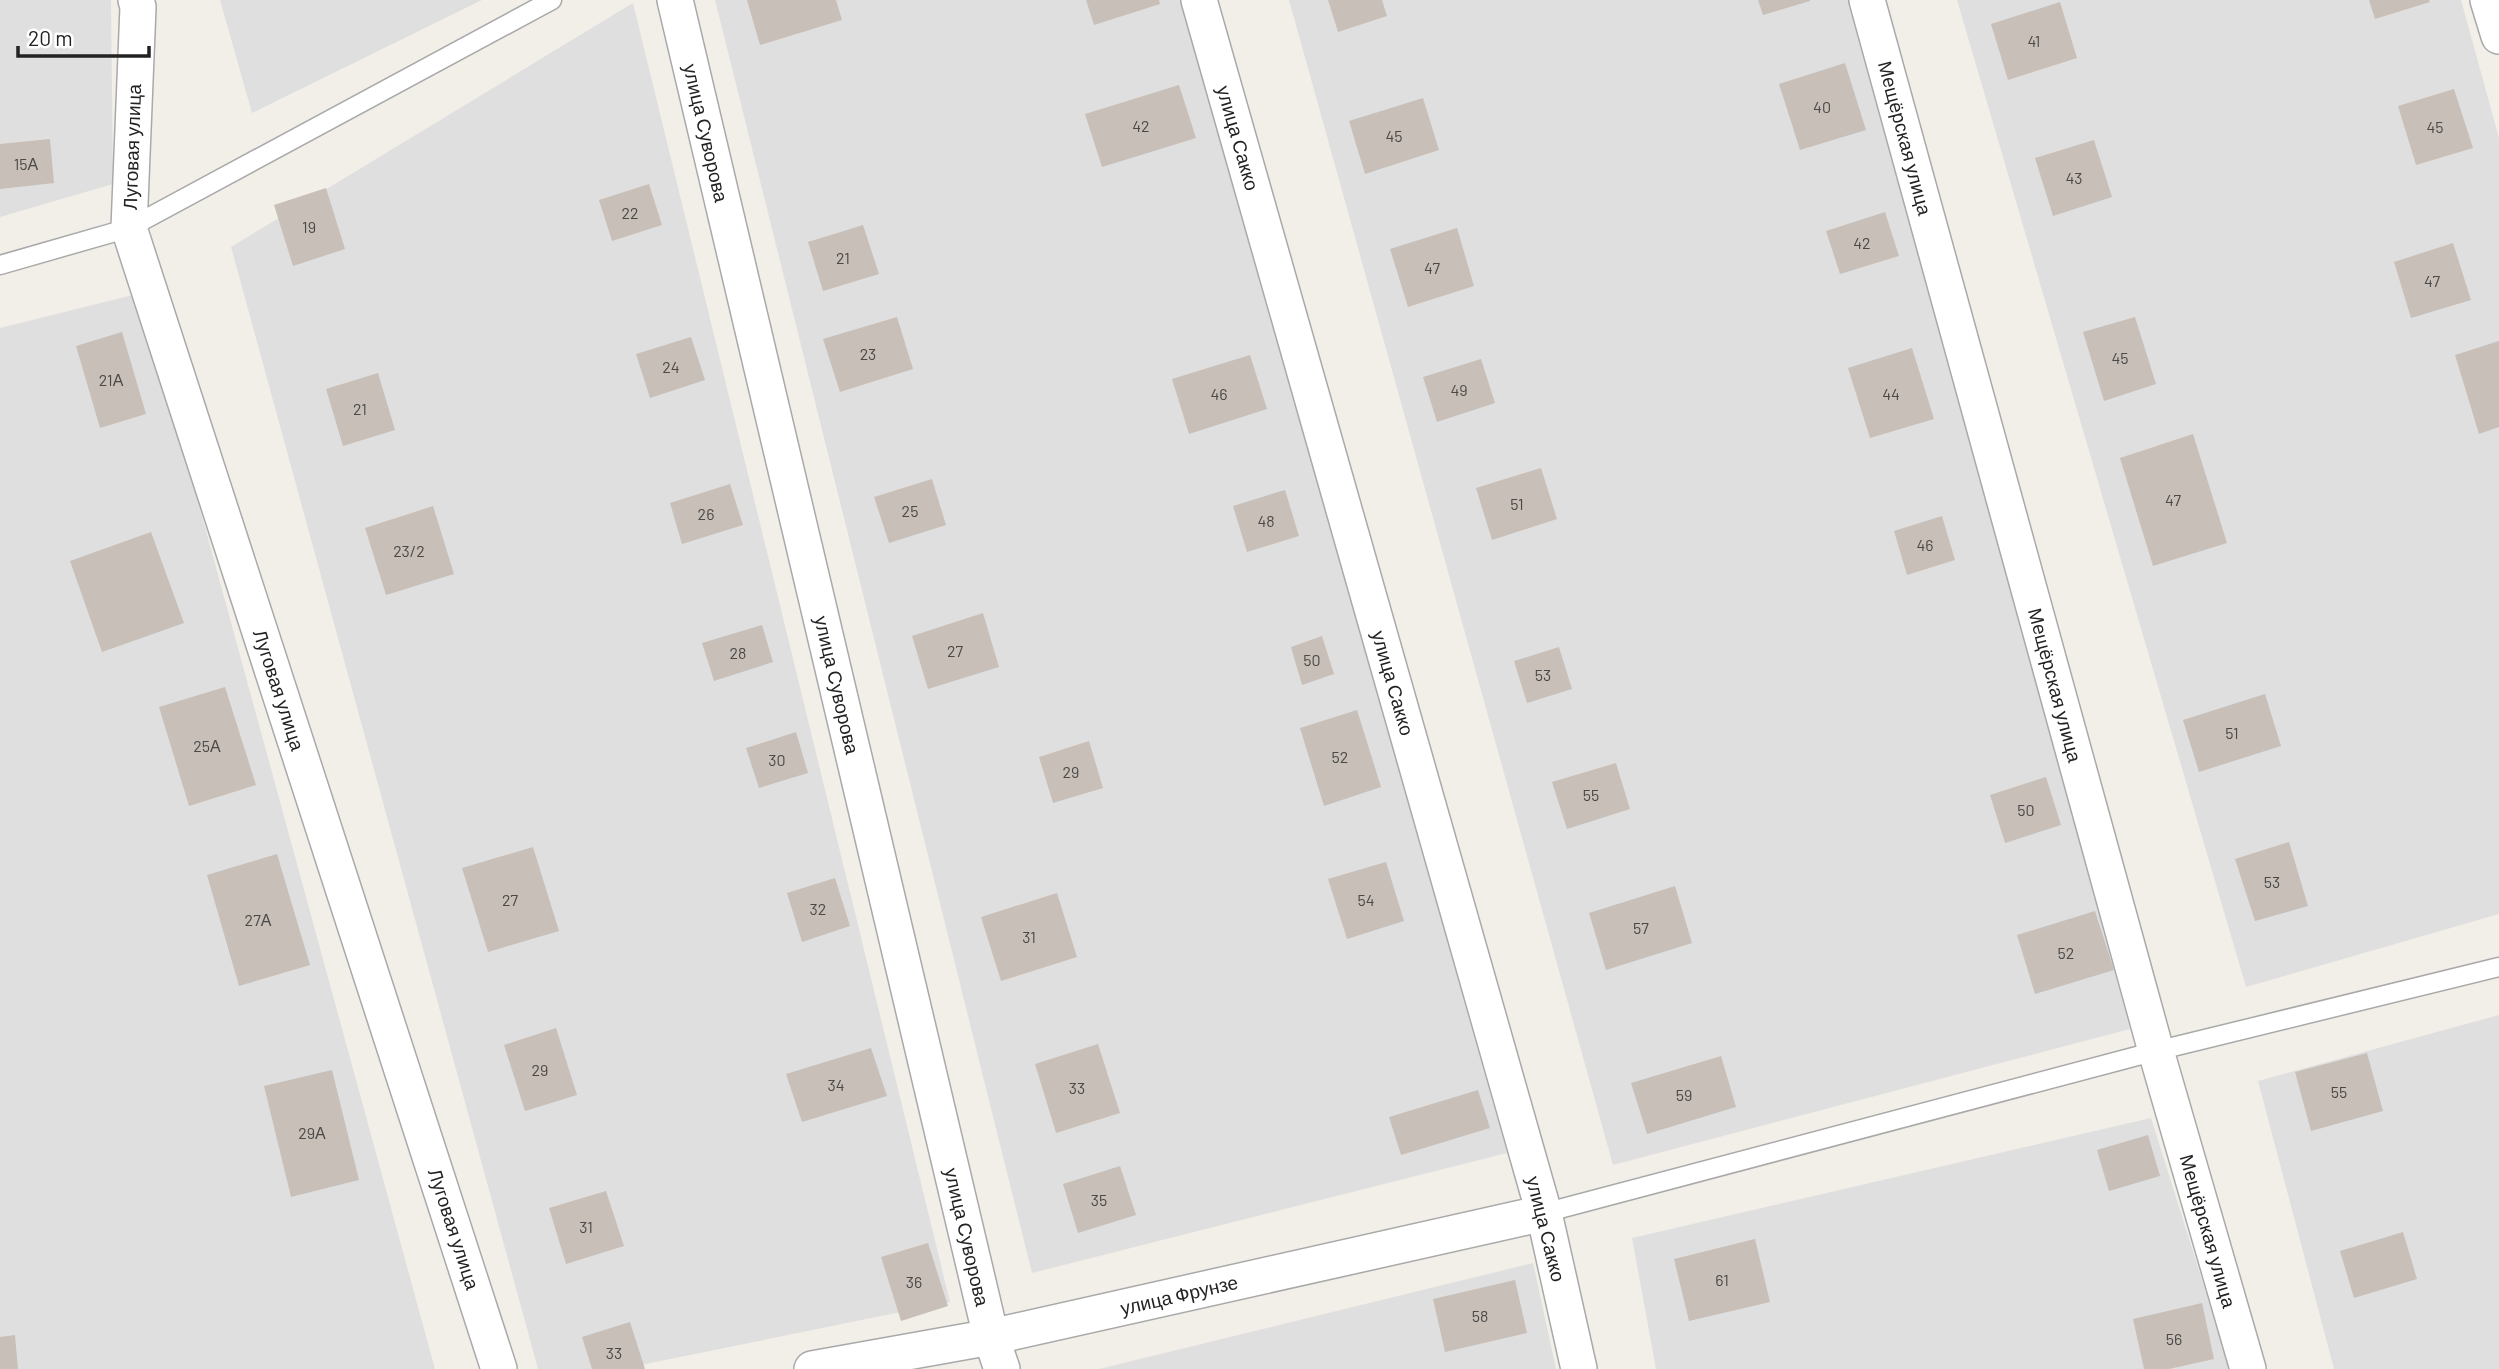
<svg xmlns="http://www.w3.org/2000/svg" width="2499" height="1369" font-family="Barlow,sans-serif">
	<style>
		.residential { fill: #e0dfdf }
		.building { fill: #c7bfb8 }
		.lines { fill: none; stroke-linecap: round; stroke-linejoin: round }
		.lane-casing { stroke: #a9a9a9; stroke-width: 21 }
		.street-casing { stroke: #a9a9a9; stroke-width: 38 }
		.lane { stroke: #fff; stroke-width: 18 }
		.street { stroke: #fff; stroke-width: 35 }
		.labels { text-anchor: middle; stroke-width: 5; stroke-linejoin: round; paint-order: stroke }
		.number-label { font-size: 16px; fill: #4b4948 }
		.street-label { font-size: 19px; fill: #222; stroke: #fff }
	</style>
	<rect width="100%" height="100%" fill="#f2efe9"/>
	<path class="residential" d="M0,0h111l2,184 -113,33z
		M220,0h262l-230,113z
		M715,0h466l326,1153 -475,120z
		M1289,0h564l277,1029 -517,136z
		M1957,0h504l38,138v776l-253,73z
		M633,3l317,1299 -329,67h-83l-307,-1122z
		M141,293l294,1076h-435v-1041z
		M2499,1015v354h-165l-76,-288z
		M2151,1118l79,251h-574l-24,-131z
		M1533,1263l23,106h-457z"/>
	<path class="building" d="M747,0h89l6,20 -82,25z
		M1086,0h73l1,4 -66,21z
		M1328,0h54l5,16 -49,16z
		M1758,0h52v1l-47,14z
		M2369,0h60l1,2 -55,17z
		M2060,2l17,56 -69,22 -17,-56z
		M1845,63l21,67 -66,20 -21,-66z
		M1179,85l17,53 -94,29 -17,-53z
		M2454,89l19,59 -57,17 -18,-59z
		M1423,98l16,52 -74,24 -16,-53z
		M50,139l4,44 -54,6v-45z
		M2094,140l18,57 -59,19 -18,-58z
		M649,184l13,41 -50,16 -13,-41z
		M326,188l19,61 -52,17 -19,-61z
		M1885,212l14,44 -59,18 -14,-43z
		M863,225l16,49 -56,17 -15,-49z
		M1457,228l17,58 -66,21 -18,-58z
		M2453,243l18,57 -60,18 -17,-56z
		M897,317l16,52 -73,23 -17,-53z
		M2135,317l21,67 -52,17 -21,-69z
		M122,332l24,82 -46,14 -24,-82z
		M691,337l14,43 -55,18 -14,-44z
		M2499,341v86l-20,7 -24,-79z
		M1912,348l22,71 -64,19 -22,-70z
		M1250,355l17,54 -78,25 -17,-55z
		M1481,359l14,44 -58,19 -14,-45z
		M378,373l17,57 -52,16 -17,-57z
		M2193,434l34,109 -74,23 -33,-108z
		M1541,468l16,51 -65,21 -16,-52z
		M932,479l14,46 -57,18 -15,-46z
		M730,484l13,41 -61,19 -12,-41z
		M1285,490l14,46 -52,16 -14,-46z
		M433,506l21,68 -68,21 -21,-67z
		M1942,516l13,44 -48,15 -13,-44z
		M151,532l33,91 -82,29 -32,-91z
		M983,613l16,54 -71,22 -16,-53z
		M762,625l11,37 -59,19 -12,-38z
		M1322,636l12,38 -32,11 -11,-38z
		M1559,647l13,42 -45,14 -13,-42z
		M225,687l31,98 -67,21 -30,-99z
		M2265,694l16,52 -82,26 -16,-52z
		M1357,710l24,77 -57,19 -24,-78z
		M796,732l12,41 -49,15 -13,-40z
		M1089,741l14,47 -50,15 -14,-46z
		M1616,763l14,46 -63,20 -15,-47z
		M2046,777l15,48 -56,18 -15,-48z
		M2289,842l19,64 -53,15 -20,-62z
		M533,847l26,84 -71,21 -26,-84z
		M277,854l33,111 -71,21 -32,-111z
		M1386,862l18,59 -57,18 -19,-60z
		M835,878l15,48 -48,16 -15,-49z
		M1675,886l17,57 -86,27 -17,-57z
		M1057,893l20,64 -76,24 -20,-64z
		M2095,911l19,59 -79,24 -18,-59z
		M556,1028l21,67 -52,16 -21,-66z
		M1098,1044l22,69 -64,20 -21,-69z
		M871,1048l16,48 -85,26 -16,-48z
		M2367,1053l16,58 -72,20 -16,-59z
		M1721,1056l15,51 -89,27 -16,-51z
		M332,1070l27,110 -68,17 -27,-111z
		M1478,1090l12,38 -89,27 -12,-38z
		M2148,1135l12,41 -51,15 -12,-41z
		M1120,1166l16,49 -58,18 -15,-49z
		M606,1191l18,55 -58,18 -17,-56z
		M2403,1232l14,47 -63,19 -14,-47z
		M1755,1239l15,63 -81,19 -15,-62z
		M928,1243l20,63 -47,15 -20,-64z
		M1515,1280l12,53 -82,19 -12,-53z
		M2202,1303l12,56 -45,10h-25l-11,-50z
		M630,1322l15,47h-53l-10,-32z
		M15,1335l3,34h-18v-32z"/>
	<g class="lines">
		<g class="lane-casing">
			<path id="lane" d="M0,265l129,-37 423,-228
				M1544,1213l612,-162 343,-84"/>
		</g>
		<g class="street-casing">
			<path id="street" d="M136,0l2,7 -9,221 370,1141
				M675,0l316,1337 11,32
				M1199,0l345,1213 35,156
				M1867,0l289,1051 92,318
				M2488,0l11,36
				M812,1369l179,-32 553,-124"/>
		</g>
		<use href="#lane" class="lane"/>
		<use href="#street" class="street"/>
	</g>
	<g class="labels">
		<g class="number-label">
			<text x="2034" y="47">41</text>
			<text x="1822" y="113">40</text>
			<text x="1141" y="132">42</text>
			<text x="2435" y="133">45</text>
			<text x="1394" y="142">45</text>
			<text x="26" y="170">15А</text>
			<text x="2074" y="184">43</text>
			<text x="630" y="219">22</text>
			<text x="309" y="233">19</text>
			<text x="1862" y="249">42</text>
			<text x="843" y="264">21</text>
			<text x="1432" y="274">47</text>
			<text x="2432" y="287">47</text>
			<text x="868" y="360">23</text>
			<text x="2120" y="364">45</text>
			<text x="671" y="373">24</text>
			<text x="111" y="386">21А</text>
			<text x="1459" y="396">49</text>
			<text x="1219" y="400">46</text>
			<text x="1891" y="400">44</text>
			<text x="360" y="415">21</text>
			<text x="2173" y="506">47</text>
			<text x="1517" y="510">51</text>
			<text x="910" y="517">25</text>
			<text x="706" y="520">26</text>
			<text x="1266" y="527">48</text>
			<text x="1925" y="551">46</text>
			<text x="409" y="557">23/2</text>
			<text x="955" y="657">27</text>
			<text x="738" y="659">28</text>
			<text x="1312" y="666">50</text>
			<text x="1543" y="681">53</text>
			<text x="2232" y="739">51</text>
			<text x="207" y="752">25А</text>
			<text x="1340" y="763">52</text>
			<text x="777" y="766">30</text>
			<text x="1071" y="778">29</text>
			<text x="1591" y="801">55</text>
			<text x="2026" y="816">50</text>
			<text x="2272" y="888">53</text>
			<text x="510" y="906">27</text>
			<text x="1366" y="906">54</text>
			<text x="818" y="915">32</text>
			<text x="258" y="926">27А</text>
			<text x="1641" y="934">57</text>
			<text x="1029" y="943">31</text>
			<text x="2066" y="959">52</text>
			<text x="540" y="1076">29</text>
			<text x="836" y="1091">34</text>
			<text x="1077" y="1094">33</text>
			<text x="2339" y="1098">55</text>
			<text x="1684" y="1101">59</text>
			<text x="312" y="1139">29А</text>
			<text x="1099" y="1206">35</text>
			<text x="586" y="1233">31</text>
			<text x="1722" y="1286">61</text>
			<text x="914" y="1288">36</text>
			<text x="1480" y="1322">58</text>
			<text x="2174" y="1345">56</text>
			<text x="614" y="1359">33</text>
		</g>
		<g class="street-label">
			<text transform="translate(706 133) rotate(77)" y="7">улица Суворова</text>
			<text transform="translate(1238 138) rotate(74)" y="7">улица Сакко</text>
			<text transform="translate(1905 138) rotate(75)" y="7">Мещёрская улица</text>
			<text transform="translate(132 147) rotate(-88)" y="7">Луговая улица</text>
			<text transform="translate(1393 683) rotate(74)" y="7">улица Сакко</text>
			<text transform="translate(837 685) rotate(77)" y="7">улица Суворова</text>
			<text transform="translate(2055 685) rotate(75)" y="7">Мещёрская улица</text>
			<text transform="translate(279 690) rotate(72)" y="7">Луговая улица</text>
			<text transform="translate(454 1229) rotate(72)" y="7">Луговая улица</text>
			<text transform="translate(1546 1229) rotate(76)" y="7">улица Сакко</text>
			<text transform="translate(2208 1231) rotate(74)" y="7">Мещёрская улица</text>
			<text transform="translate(967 1237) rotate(77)" y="7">улица Суворова</text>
			<text transform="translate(1179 1295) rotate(-13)" y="7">улица Фрунзе</text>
		</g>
	</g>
	<path d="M18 46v10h131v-10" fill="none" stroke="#222222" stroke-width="3.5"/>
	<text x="28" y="46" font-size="21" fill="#222222" stroke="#ffffff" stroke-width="5" paint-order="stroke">20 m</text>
</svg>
